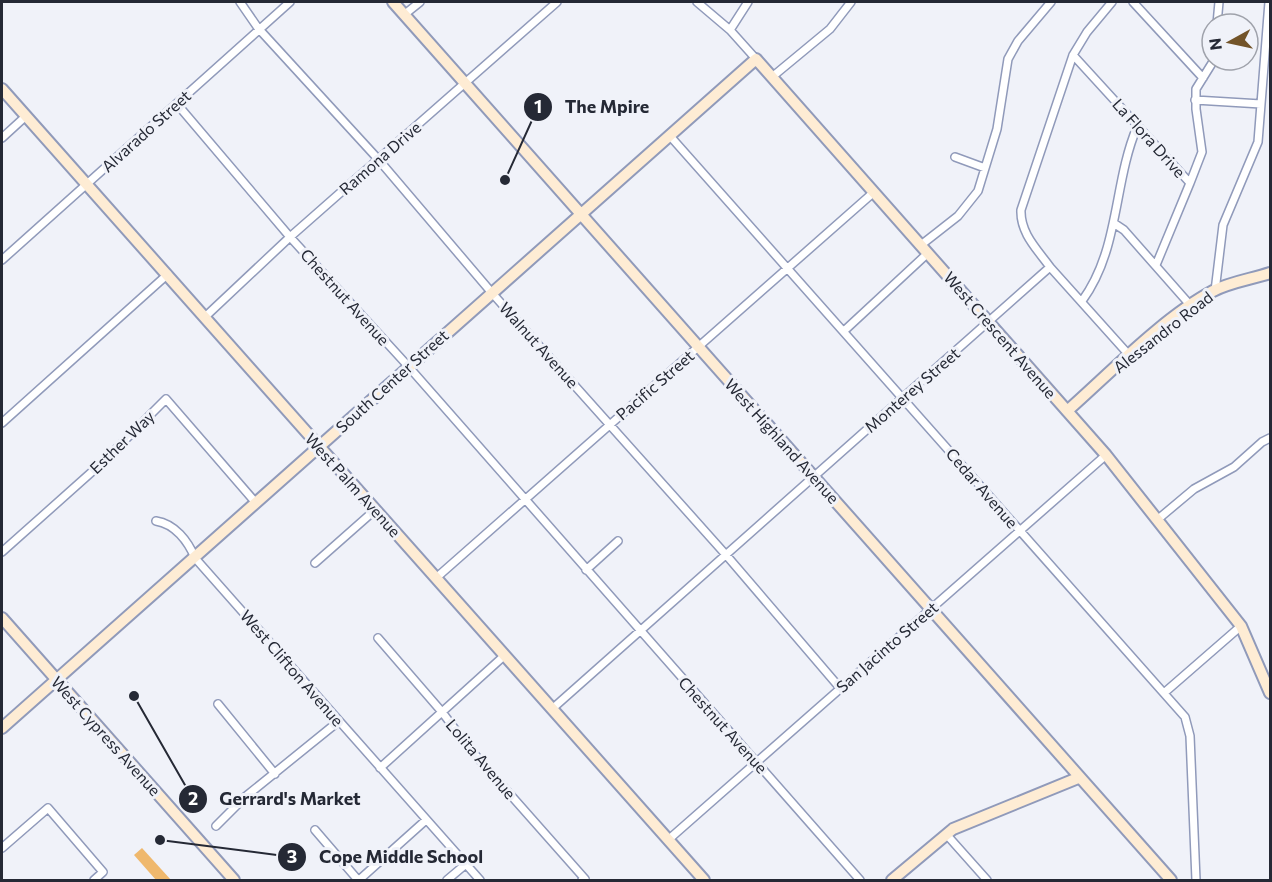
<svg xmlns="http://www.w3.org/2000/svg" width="1272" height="882" font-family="Commissioner,sans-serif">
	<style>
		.green { fill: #efb86d }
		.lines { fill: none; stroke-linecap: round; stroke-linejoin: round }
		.street-casing { stroke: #909aba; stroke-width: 10 }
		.secondary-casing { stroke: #909aba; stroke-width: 14 }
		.street { stroke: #fff; stroke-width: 7 }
		.secondary { stroke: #feecd4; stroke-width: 10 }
		.labels { text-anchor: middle; stroke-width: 6; stroke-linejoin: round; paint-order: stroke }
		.street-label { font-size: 16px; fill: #252935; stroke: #f0f2f9 }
		.leader { fill: none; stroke: #252935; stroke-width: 2 }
		.callout-dot { fill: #252935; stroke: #f0f2f9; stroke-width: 2 }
		.mark-label { font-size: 18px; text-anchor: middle; font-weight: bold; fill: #fff }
		.callout-label { font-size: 18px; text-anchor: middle; font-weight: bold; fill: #252935; stroke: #f0f2f9; stroke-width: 6; stroke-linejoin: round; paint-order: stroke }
	</style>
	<rect width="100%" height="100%" fill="#f0f2f9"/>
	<path class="green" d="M142,848l29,32h-15l-22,-25z"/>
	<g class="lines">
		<g class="street-casing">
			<path id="street" d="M240,2l18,26 120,131 114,134 235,263 113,132
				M697,2l33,28 26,29
				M1133,2l70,76
				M405,14l15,-12
				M1217,24l2,-22
				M730,30l18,-28
				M1073,55l117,128 -34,82
				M772,77l58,-48 21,-27
				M1195,100l66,4
				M177,104l113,133 118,129 452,514
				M670,136l515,581 5,19 6,144
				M2,138l24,-22
				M955,157l30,11
				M1190,183l12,-31 -6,-43v-20l18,-29
				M1115,224l9,6 67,76
				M921,245l37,-29 20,-25 19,-62 11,-70 10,-18 33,-39
				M2,260l288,-258
				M1050,267l79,88
				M1215,291l8,-66 35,-83 11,-140
				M1082,301c38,-52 31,-117 55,-174
				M206,316l84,-79 267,-235
				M845,330l83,-77
				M2,423l166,-149
				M1157,520l37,-31 40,-22 28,-25 8,-4
				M156,521c19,3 32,20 39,37l285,322
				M2,552l102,-91 62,-62 90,104
				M315,563l60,-53
				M586,570l32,-29
				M436,578l438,-386
				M378,638l64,74 28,37 115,130 -3,1
				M1164,693l77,-67
				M218,704l57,70
				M552,709l498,-442c-13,-18 -30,-34 -29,-57l52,-155 14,-23 25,-30
				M380,768l125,-113
				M216,826l29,-29 94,-76
				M315,830l43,50
				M946,834l41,46
				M668,840l438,-385
				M2,848l46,-40 55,64 -9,8
				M359,880l67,-60
				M447,880l19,-16"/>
		</g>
		<g class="secondary-casing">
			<path id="secondary" d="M393,2l778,878
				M2,89l702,791
				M1067,411c43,-38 97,-94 146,-120 17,-9 39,-12 57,-18
				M2,618l232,262
				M2,728l754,-669 350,396 135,171 29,67
				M892,880l61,-51 125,-51"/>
		</g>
		<use href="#street" class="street"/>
		<use href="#secondary" class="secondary"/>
	</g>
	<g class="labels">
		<g class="street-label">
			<text transform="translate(146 131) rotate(-42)" y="6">Alvarado Street</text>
			<text transform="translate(1149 138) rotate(48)" y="6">La Flora Drive</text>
			<text transform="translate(380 158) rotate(-41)" y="6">Ramona Drive</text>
			<text transform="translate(345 297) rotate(48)" y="6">Chestnut Avenue</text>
			<text transform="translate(1163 332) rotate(-38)" y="6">Alessandro Road</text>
			<text transform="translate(1000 335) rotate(49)" y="6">West Crescent Avenue</text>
			<text transform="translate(539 345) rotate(48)" y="6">Walnut Avenue</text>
			<text transform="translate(392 381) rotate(-42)" y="6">South Center Street</text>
			<text transform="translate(655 385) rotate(-41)" y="6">Pacific Street</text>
			<text transform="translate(912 390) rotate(-41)" y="6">Monterey Street</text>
			<text transform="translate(782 441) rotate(48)" y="6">West Highland Avenue</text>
			<text transform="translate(122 442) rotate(-44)" y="6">Esther Way</text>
			<text transform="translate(353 485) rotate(48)" y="6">West Palm Avenue</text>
			<text transform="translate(982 488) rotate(49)" y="6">Cedar Avenue</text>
			<text transform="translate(887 647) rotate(-41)" y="6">San Jacinto Street</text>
			<text transform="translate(292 668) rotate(49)" y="6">West Clifton Avenue</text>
			<text transform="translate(723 725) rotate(48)" y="6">Chestnut Avenue</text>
			<text transform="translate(106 736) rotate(48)" y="6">West Cypress Avenue</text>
			<text transform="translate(481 759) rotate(50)" y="6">Lolita Avenue</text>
		</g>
	</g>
	<path class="leader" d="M505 180L538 107M134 696L193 799M160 840L292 857"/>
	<g class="callout-dot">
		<circle cx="505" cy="180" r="6"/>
		<circle cx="134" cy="696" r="6"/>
		<circle cx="160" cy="840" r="6"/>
		<circle cx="538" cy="107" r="15"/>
		<circle cx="193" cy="799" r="15"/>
		<circle cx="292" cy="857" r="15"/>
	</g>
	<g class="mark-label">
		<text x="538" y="113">1</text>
		<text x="193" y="805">2</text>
		<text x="292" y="863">3</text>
	</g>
	<g class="callout-label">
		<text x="607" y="113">The Mpire</text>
		<text x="290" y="805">Gerrard's Market</text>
		<text x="401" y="863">Cope Middle School</text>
	</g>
	<rect width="1272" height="882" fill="none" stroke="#252935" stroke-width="6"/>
	<g transform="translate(1230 42) rotate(262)"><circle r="28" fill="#f0f2f9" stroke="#9fa2ab" stroke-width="1.5"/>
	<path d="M0-4.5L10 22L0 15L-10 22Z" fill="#735429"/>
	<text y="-9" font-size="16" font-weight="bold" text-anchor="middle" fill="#252935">N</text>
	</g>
</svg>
